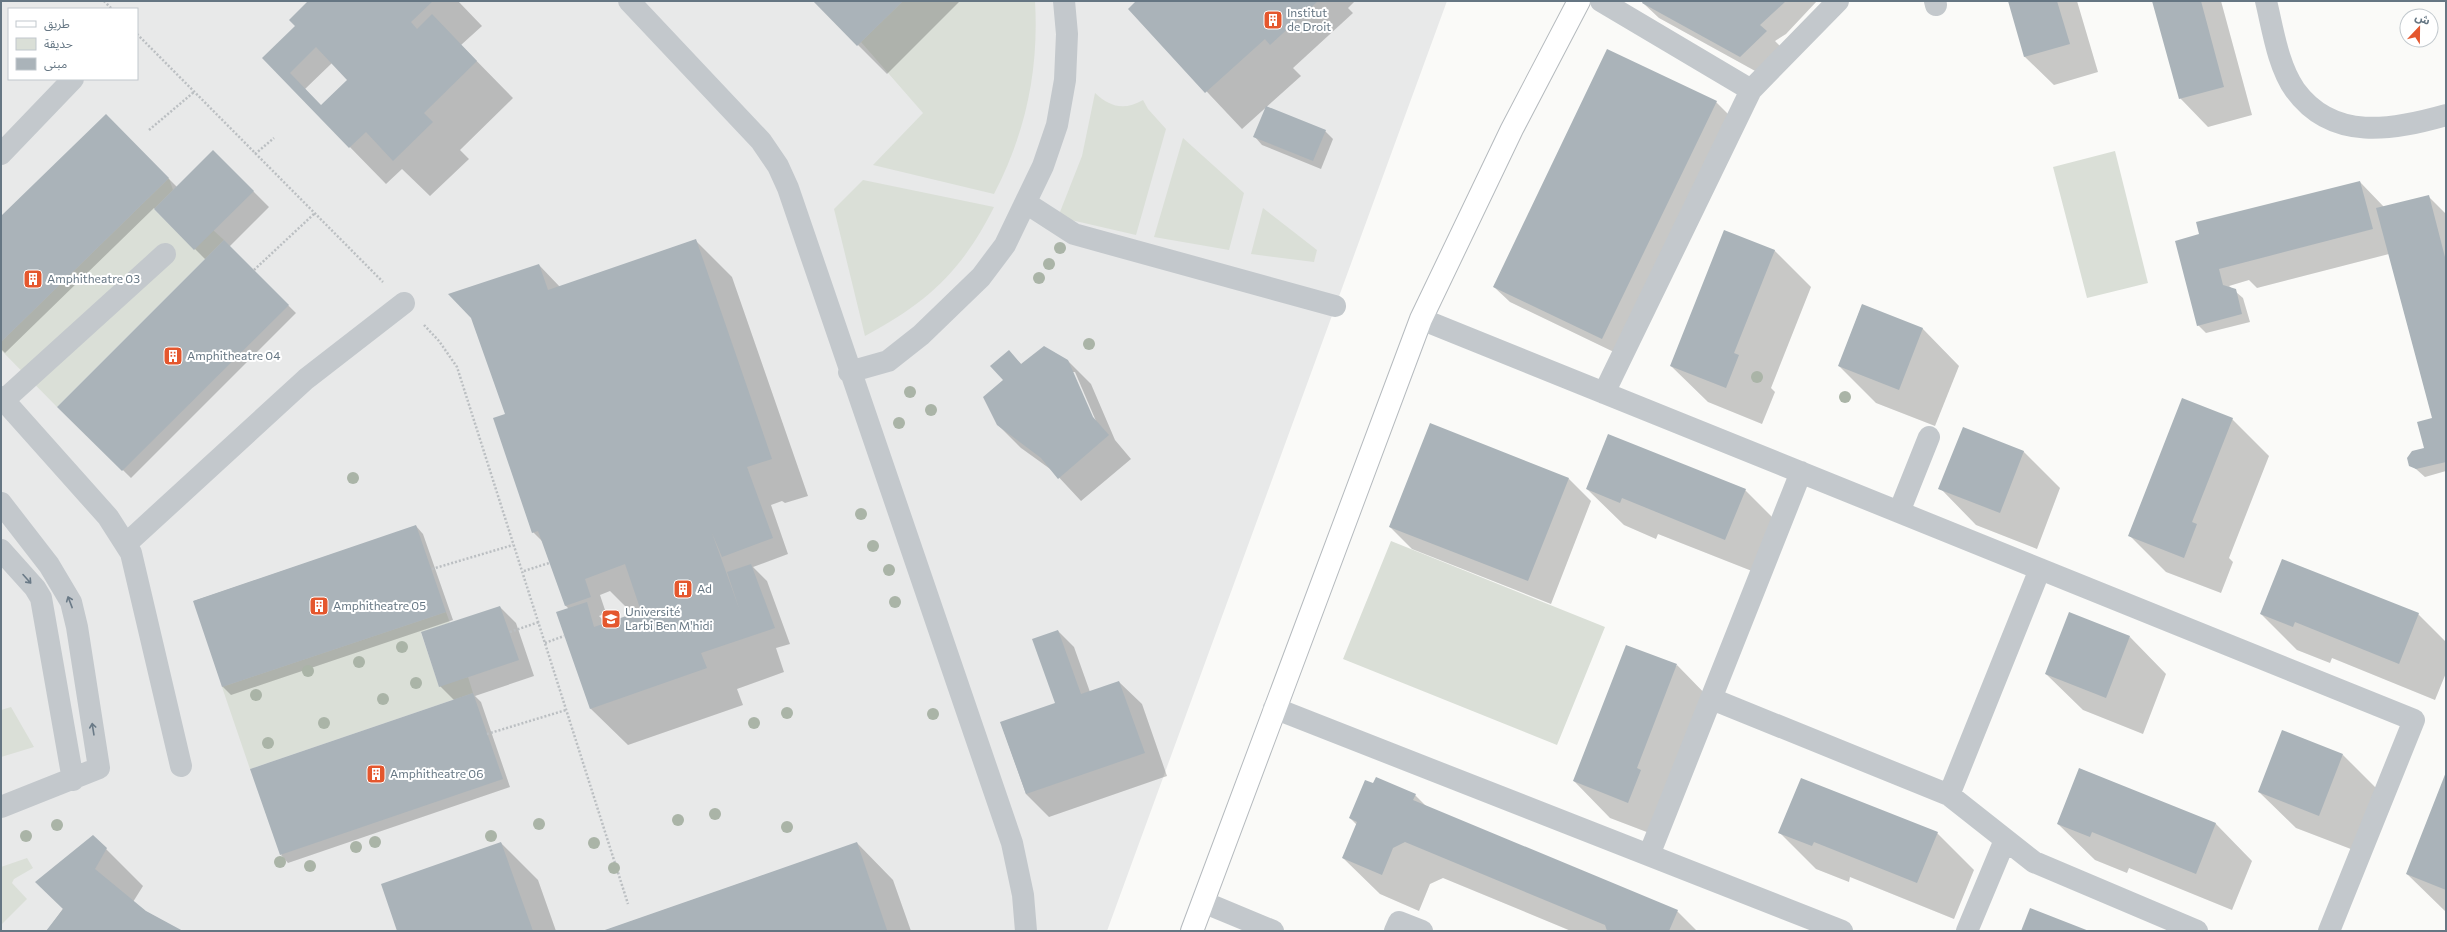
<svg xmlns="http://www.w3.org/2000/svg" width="2447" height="932" font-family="Commissioner,'Noto Sans Arabic',sans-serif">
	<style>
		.built { fill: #e8e9e9; fill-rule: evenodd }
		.green { fill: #dadfd7 }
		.shadow { fill: #0003; fill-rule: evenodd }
		.building { fill: #aab3b9; fill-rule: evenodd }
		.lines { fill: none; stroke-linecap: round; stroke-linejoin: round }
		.major-casing { stroke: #b5babe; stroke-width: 24 }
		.path { stroke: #bbbfc2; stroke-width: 2.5; stroke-dasharray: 2 2; stroke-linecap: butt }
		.minor { stroke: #c3c8cc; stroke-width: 22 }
		.major { stroke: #fff; stroke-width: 22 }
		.tree { fill: #aab4a7 }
		.oneway { stroke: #6a7a87 }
		.labels { text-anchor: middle; stroke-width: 4; stroke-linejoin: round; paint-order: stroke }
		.poi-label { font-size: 12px; fill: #657683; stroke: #fff; text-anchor: start }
	</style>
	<rect width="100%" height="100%" fill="#fafaf8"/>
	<path class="built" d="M1,1h1446l-340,930h-1106zM9,9h128v70h-128z"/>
	<path class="green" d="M903,1h132c4,69 -9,131 -41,193l-121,-29 50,-52 -62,-71z
		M1095,93c15,14 29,18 48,7l5,9 18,20 -30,106 -78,-18 24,-61z
		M1183,138l61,55 -15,57 -75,-13z
		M2115,151l33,132 -61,15 -34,-131z
		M169,178l4,12 -19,19 40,40 19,-19 11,10 -167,167 -56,-57v-8z
		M863,180l131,27c-32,64 -67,96 -129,129l-31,-127z
		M1263,208l54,42 -3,12 -63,-8z
		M1391,541l214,86 -48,118 -214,-86z
		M446,612l4,11 -29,10 18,53 29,-9 5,16 -223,76 -28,-82z
		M11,707l23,40 -33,10v-47z
		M27,858l6,10 -19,11 -2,4 15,16 -26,26v-58z"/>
	<path class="shadow" d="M310,1h148l24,25 -21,19 52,53 -53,52 9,9 -39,37 -28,-27 -16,15 -123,-126 34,-32zM332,63l16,17 -27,26 -16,-17z
		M814,1h146l-73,73z
		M1138,1h217l-7,7 5,5 -60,55 8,8 -59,53 -113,-120z
		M1645,1h172l-31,33 -11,7 7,7 -25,24 -98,-54 -16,-15z
		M2009,1h68l21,71 -44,13 -29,-28z
		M2153,1h68l31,114 -44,12 -28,-29z
		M1716,102l16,16 -114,236 -108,-52 -16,-15z
		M106,116l71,71 36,-36 56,56 -40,40 67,66 -165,165 -72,-71 147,-147 -52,-52 -149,145 -4,-4v-132z
		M1325,131l8,8 -12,30 -59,-24 -7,-8z
		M2360,182l24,25 44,-11 18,18v257l-21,6 -17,-15 17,-13 8,-30 -44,-165 -132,34 -8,-8 -20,6 14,12 7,24 -44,11 -8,-8 1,-89z
		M695,240l37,37 76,219 -23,7 -3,-2 -11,4 17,49 -35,13 14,14 23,63 -14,4 8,24 -47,17 6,16 -115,40 -37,-36 -34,-96 12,-4 -3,-3 -23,-64 -10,-10 -27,-117 33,-150 21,22zM610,591l21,21 10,-4 2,4 -36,12 -8,-8 7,-3 -6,-18z
		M1774,250l37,37 -40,101 4,4 -13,32 -54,-22 -37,-36z
		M1862,305l61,24 36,37 -24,60 -59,-23 -37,-37z
		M1008,351l14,14 46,-4 23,23 24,56 16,19 -50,42 -28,-30 -32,-23 -23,-23zM1072,372h3l21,49 -2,1z
		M2232,419l37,37 -40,102 4,4 -12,31 -55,-21 -37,-37z
		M2023,451l37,37 -23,61 -61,-24 -36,-37z
		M1569,479l22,22 -40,103 -139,-55 -22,-22z
		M1587,489l158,1 37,37 -20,48 -104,-41 -2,5 -32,-14z
		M416,526l7,8 30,86 -222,75 -8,-8 -29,-86z
		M500,607l16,16 18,53 -59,20 6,6 29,85 -222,76 -7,-8 173,-155 -14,-14z
		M2261,614h157l28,28v31l-11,27 -103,-42 -2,5 -33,-13z
		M1058,631l16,16 16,45 29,-10 23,22 25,72 -118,41 -23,-23 -25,-71 55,-19z
		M2130,637l36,37 -23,60 -60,-24 -37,-36z
		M1677,665l36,37 -48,137 -55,-21 -36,-37z
		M2343,755l36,36 -23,60 -60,-23 -37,-36z
		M2079,770l137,54 36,37 -20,49 -103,-42 -2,5 -32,-13 -37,-36z
		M2446,774v138l-39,-38z
		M1415,795l12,12 250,104 20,20h-126l-128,-53 -13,6 -11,27 -39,-17 -37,-36 14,-33 -7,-7z
		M1780,833h157l37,37 -20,49 -104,-42 -1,5 -33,-13z
		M501,843l37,37 18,51h-158z
		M857,843l36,37 18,51h-307z
		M106,849l37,37 -10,16 12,9 36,20h-134z"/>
	<path class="building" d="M308,1h125l-22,21 6,7 15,-15 45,47 -53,52 9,9 -40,39 -27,-29 -17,16 -87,-90 33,-32 -6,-6zM316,47l31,33 -26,25 -31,-32z
		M813,1h90l-46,45z
		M1136,1h182l-48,44 -5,-6 -60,54 -77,-84z
		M1643,1h143l-26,24 7,6 -27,26 -98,-54z
		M2008,1h49l13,43 -46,13z
		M2152,1h49l23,86 -45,12z
		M1607,49l110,52 -115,238 -109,-52z
		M1266,106l60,24 -13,31 -60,-24z
		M106,114l63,64 -168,164v-126z
		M213,150l41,41 -60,59 -40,-41z
		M2360,181l13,48 -154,40 4,16 13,4 6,25 -45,12 -22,-85 24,-7 -3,-12z
		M2429,195l17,66v201l-30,7 -7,-3 -2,-8 5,-7 12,-3 -7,-26 15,-4 -56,-210z
		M1724,230l51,20 -41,103 5,2 -13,33 -56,-22z
		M696,239l76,220 -25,8 26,71 -51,19 -10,-24 28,78 -13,-39 24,-8 24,64 -74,25 6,15 -117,41 -34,-97 31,-10 7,25 47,-16 -16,-47 -40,15 6,18 -26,9 -27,-75 -6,2 -39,-115 12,-4 -34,-96 -23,-24 91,-30 9,26z
		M224,240l65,65 -167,166 -65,-64z
		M1862,304l61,24 -24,62 -61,-24z
		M1044,346l24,14 25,57 16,18 -51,44 -17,-21 -44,-33 -14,-28 20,-17 -13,-14 19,-16 12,14z
		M2182,398l51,20 -41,104 5,2 -13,34 -56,-22z
		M1430,423l139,55 -41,103 -139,-54z
		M1963,427l61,24 -24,62 -62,-24z
		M1608,434l138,55 -21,51 -103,-42 -2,5 -34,-14z
		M416,525l30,87 -224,75 -29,-86z
		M2282,559l137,54 -20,51 -104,-42 -2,5 -33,-13z
		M500,606l19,54 -80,27 -18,-55z
		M2069,612l61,24 -24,62 -61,-24z
		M1058,630l23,64 38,-13 26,72 -119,41 -26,-72 55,-19 -23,-64z
		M1626,645l51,19 -40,104 4,2 -13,33 -55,-22z
		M473,693l30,86 -223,76 -30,-86z
		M2282,730l61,24 -24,62 -61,-24z
		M2079,768l137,55 -20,51 -104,-42 -2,5 -33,-13z
		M2446,772v118l-40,-16z
		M1376,777l40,17 -3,6 265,110 -9,21h-62l-2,-6 -200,-83 -12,6 -11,27 -40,-17 15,-36 -8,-4 16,-38 8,3z
		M1801,778l137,54 -21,51 -103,-41 -2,4 -34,-13z
		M93,835l14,13 -12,21 51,42 37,20h-137l17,-22 -28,-27z
		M501,842l32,89h-136l-16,-47z
		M857,842l30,88 -285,1 155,-54z
		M2030,908l59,23h-68z"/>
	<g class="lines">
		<g class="major-casing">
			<path id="major" d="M1192,931l229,-612 91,-190 67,-128"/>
		</g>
		<path class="path" d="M104,1l8,8
			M137,34l246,248
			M149,130l45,-38
			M255,154l19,-16
			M254,270l61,-57
			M424,325l15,16 18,26 171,537
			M432,569l81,-24
			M524,571l25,-8
			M510,632l29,-10
			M545,643l19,-7
			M487,734l79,-24"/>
		<path class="minor" d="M629,1l132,140 17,25 10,22 224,655 11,52 3,36
			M1601,1l150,89 -147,303
			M1935,1l1,4
			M2266,1c7,29 12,65 29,89 38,52 98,40 151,25
			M1751,90l87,-89
			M1,154l72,-75
			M1026,203l48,31 261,72
			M1421,319l993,401 -85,211
			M849,372l39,-11 33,-26 60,-58 24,-32 38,-79 14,-41 8,-45 2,-46 -3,-33
			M1,397l107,120 23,36 50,213
			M4,400l161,-146
			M1,503l48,62 22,37 6,25 22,141 -98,39
			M1899,512l30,-75
			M126,544l180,-165 98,-76
			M1,550l34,38 6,10 32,182
			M1712,699l237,96 85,67 163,69
			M1274,708l568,223
			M1949,795l91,-226
			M1649,855l152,-383
			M1203,902l70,29
			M1395,931l4,-9 23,9
			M1967,931l38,-91"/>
		<use href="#major" class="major"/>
	</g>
	<g class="tree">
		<circle cx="1060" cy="248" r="6"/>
		<circle cx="1049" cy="264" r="6"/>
		<circle cx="1039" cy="278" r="6"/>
		<circle cx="1089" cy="344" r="6"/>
		<circle cx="1757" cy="377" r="6"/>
		<circle cx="910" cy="392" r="6"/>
		<circle cx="1845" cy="397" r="6"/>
		<circle cx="931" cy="410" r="6"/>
		<circle cx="899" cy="423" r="6"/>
		<circle cx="353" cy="478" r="6"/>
		<circle cx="861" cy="514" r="6"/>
		<circle cx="873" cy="546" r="6"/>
		<circle cx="889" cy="570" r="6"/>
		<circle cx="895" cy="602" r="6"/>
		<circle cx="402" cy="647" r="6"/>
		<circle cx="359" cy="662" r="6"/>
		<circle cx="308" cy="671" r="6"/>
		<circle cx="416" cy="683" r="6"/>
		<circle cx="256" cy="695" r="6"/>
		<circle cx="383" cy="699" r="6"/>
		<circle cx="787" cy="713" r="6"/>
		<circle cx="933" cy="714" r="6"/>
		<circle cx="324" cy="723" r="6"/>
		<circle cx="754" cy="723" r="6"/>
		<circle cx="268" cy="743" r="6"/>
		<circle cx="715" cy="814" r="6"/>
		<circle cx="678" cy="820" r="6"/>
		<circle cx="539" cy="824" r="6"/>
		<circle cx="57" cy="825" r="6"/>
		<circle cx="787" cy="827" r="6"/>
		<circle cx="26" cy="836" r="6"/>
		<circle cx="491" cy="836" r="6"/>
		<circle cx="375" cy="842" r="6"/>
		<circle cx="594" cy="843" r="6"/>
		<circle cx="356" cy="847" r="6"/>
		<circle cx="280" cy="862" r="6"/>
		<circle cx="310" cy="866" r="6"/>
		<circle cx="614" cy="868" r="6"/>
	</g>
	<defs><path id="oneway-shaft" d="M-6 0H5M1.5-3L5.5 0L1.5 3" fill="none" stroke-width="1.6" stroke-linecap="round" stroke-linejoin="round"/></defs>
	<g class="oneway">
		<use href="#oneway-shaft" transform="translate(27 579) rotate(48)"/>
		<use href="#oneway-shaft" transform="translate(70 602) rotate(-111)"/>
		<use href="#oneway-shaft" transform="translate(93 729) rotate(-99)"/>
	</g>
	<defs>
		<g id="building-square" transform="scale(1)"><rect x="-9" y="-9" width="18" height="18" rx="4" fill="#e4572e" stroke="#fff"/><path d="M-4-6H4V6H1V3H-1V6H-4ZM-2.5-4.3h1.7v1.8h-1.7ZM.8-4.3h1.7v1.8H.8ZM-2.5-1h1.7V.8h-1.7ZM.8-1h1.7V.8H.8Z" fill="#fff"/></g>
		<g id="university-square" transform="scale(1)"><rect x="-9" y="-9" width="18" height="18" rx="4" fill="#e4572e" stroke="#fff"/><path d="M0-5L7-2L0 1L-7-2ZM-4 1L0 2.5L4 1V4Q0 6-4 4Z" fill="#fff"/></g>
	</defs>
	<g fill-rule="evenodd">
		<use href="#building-square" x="1273" y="20"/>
		<use href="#building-square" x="33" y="279"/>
		<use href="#building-square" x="173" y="356"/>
		<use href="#building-square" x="683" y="589"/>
		<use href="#building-square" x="319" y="606"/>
		<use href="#university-square" x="611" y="619"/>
		<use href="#building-square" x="376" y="774"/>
	</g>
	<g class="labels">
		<g class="poi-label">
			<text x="1287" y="17">Institut<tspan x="1287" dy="14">de Droit</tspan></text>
			<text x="47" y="283">Amphitheatre 03</text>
			<text x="187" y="360">Amphitheatre 04</text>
			<text x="697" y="593">Ad</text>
			<text x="333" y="610">Amphitheatre 05</text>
			<text x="625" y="616">Université<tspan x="625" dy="14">Larbi Ben M'hidi</tspan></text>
			<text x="390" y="778">Amphitheatre 06</text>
		</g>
	</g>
	<rect width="2447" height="932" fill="none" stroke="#657683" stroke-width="4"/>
	<rect x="8" y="8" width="130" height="72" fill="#ffffff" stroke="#c1c8cd"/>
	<rect x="16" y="21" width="20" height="6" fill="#ffffff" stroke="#c1c8cd"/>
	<text x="44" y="28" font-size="12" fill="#657683">طريق</text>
	<rect x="16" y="38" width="20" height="12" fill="#dadfd7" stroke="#c1c8cd"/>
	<text x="44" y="48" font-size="12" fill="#657683">حديقة</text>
	<rect x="16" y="58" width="20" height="12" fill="#aab3b9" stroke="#c1c8cd"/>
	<text x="44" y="68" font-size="12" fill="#657683">مبنى</text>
	<g transform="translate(2419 28) rotate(22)"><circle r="19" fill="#ffffff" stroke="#c1c8cd"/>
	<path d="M0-3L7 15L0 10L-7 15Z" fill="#e4572e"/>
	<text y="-6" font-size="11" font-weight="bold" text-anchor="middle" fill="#657683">ش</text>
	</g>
</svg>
